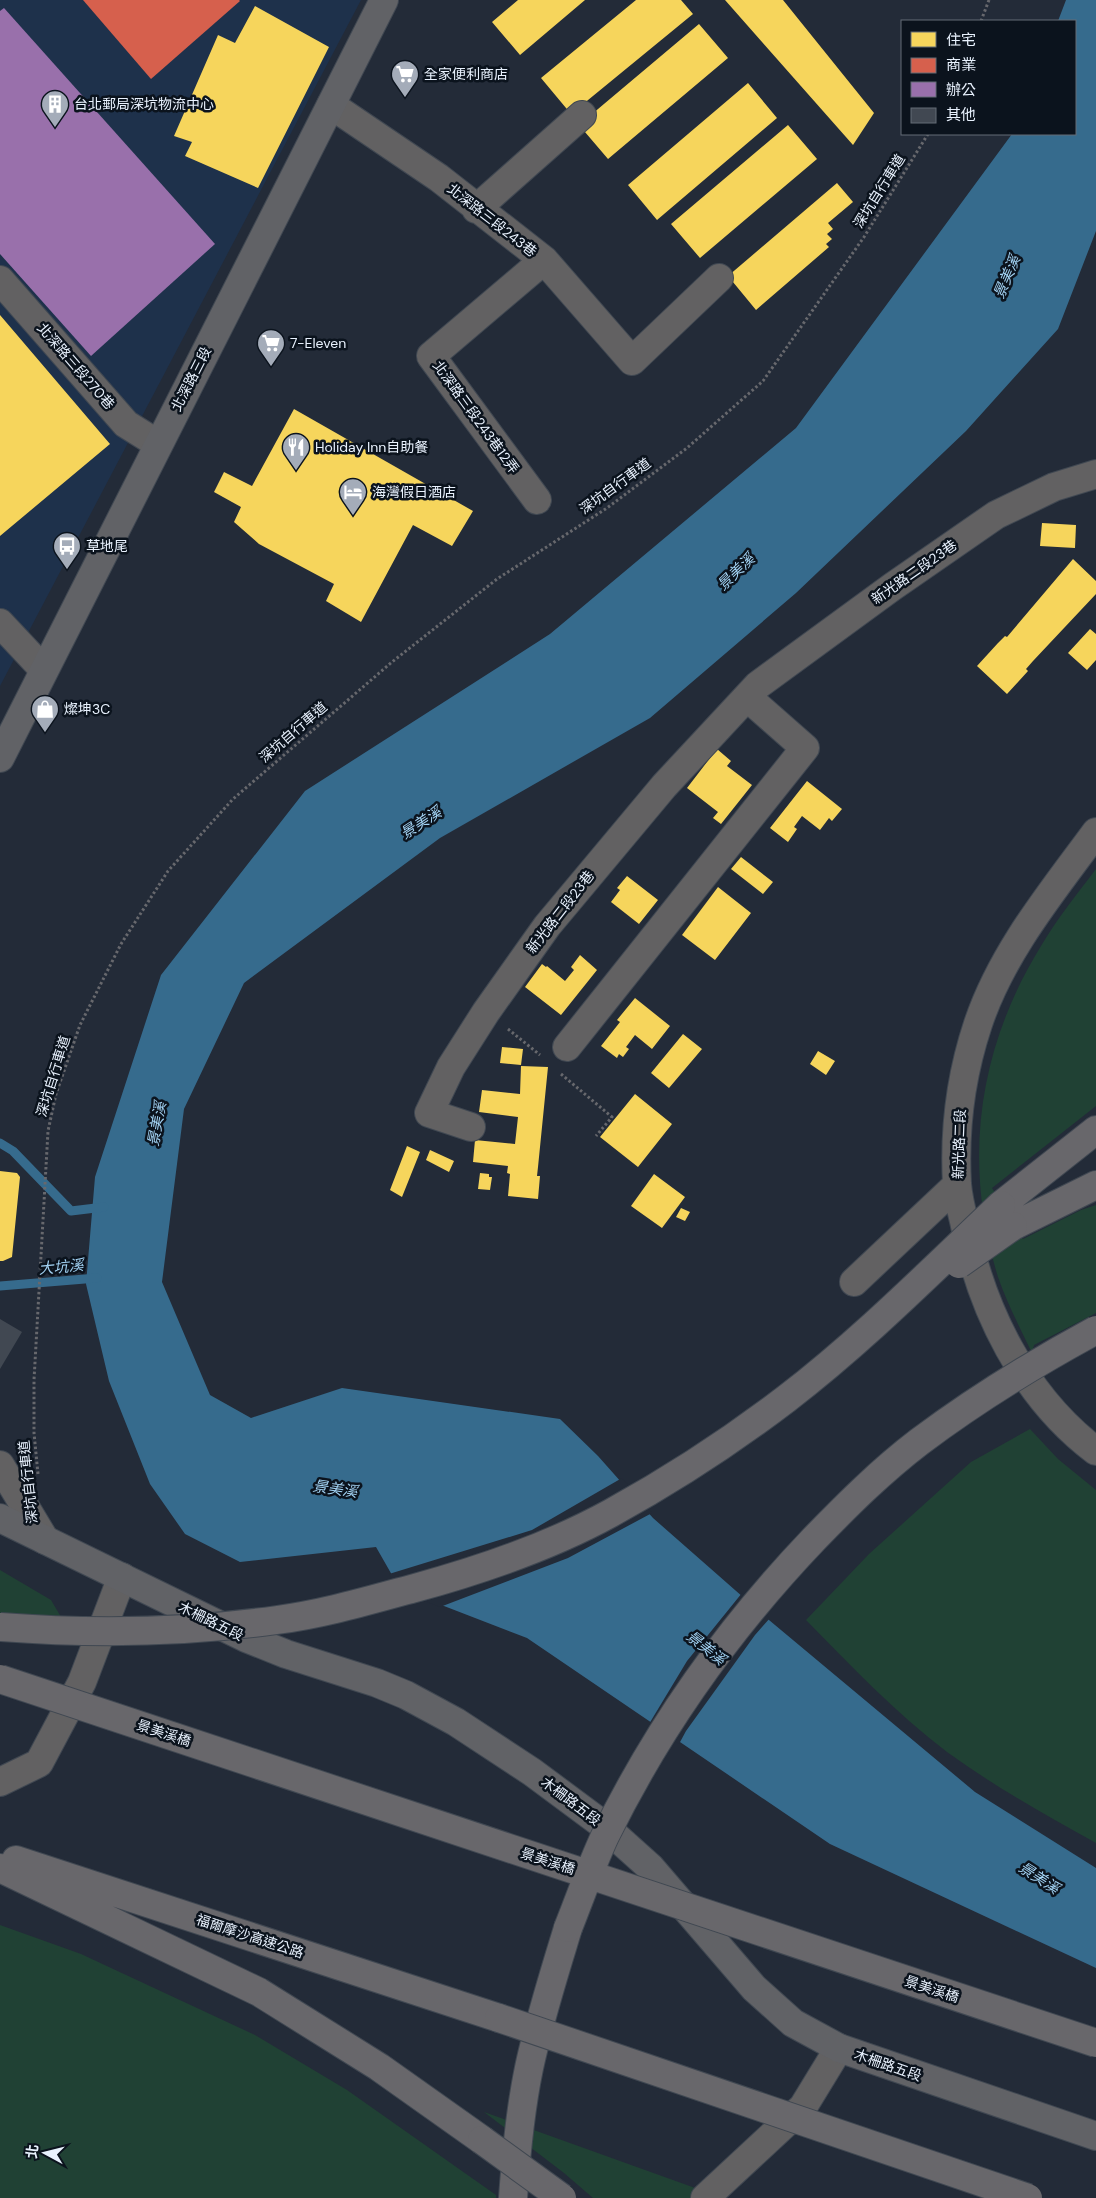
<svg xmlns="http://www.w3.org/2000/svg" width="1096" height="2198" font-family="'DM Sans','Noto Sans TC',sans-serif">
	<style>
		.built { fill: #1e314b }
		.green { fill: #204134 }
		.water { fill: #366b8d }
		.pier { fill: #232b38 }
		.homes { fill: #f6d55c }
		.shops { fill: #d6604d }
		.offices { fill: #9970ab }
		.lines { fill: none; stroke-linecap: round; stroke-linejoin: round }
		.stream { stroke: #366b8d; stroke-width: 9 }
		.building { fill: #414852 }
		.minor-casing { stroke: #404852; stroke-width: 30 }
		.major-casing { stroke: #404852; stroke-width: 30 }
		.highway-casing { stroke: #404852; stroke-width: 30 }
		.path { stroke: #67686d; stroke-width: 3; stroke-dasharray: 2.5 2.5; stroke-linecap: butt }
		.minor { stroke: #626162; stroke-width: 28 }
		.major { stroke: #616266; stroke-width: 28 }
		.highway { stroke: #68676b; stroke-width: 28 }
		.highway-bridge-casing { stroke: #404852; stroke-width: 30; stroke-linecap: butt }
		.highway-bridge { stroke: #68676b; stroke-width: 28 }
		.labels { text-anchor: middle; stroke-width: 5; stroke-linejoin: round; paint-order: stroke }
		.poi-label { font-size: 14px; fill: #e9f2fe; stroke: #0b131d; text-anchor: start }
		.street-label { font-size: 14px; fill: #e9f2fe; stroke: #0b131d }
		.water-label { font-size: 15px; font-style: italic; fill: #a3d3f4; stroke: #0b131d }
	</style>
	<rect width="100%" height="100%" fill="#232b38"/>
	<path class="built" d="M0,0h361l-361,686z"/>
	<path class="green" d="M1096,869v237l-104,82 31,51 58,-29 15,-5v108l-62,32 -2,8c-12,-25 -25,-50 -34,-76 -36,-115 -20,-229 43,-331 16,-27 36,-52 55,-77z
		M1030,1429l28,30 38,31v353c-51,-28 -102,-57 -149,-91 -51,-39 -96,-86 -141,-132l63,-66 102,-92z
		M0,1570l51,30 10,17 -61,-3z
		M0,1925l81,29 174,81 92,55 149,105v3h-496z
		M484,2112l239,86h-130l-29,-25z"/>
	<path class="water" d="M1066,0h30v231l-38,98 -92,102 -170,162 -146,125 -210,120 -196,145 -60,126 -22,173 48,113 41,23 91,-30 218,31 38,37 55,62 116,102 206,172 121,76v100l-266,-124 -303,-206 -127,-49 -24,-42 -136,15 -55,-28 -35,-50 -41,-103 -23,-97 9,-107 66,-202 144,-184 245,-157 246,-206 216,-294h63v-113h-17z"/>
	<path class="pier" d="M622,1478l30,35 -84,45 -128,49 -41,-16 -10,-17 143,-44z
		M742,1593l28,25 -15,17 -69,96 -7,13 -30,-20 38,-63z"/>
	<path class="homes" d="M518,0h67l-65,55 -28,-33z
		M636,0h45l12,14 -122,100 -30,-36z
		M725,0h58l91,113 -21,32z
		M255,6l74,41 -71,141 -73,-32 7,-14 -18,-6 44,-101 17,8z
		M699,24l29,34 -120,101 -29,-34z
		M748,83l29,35 -120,102 -29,-35z
		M788,125l29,34 -117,99 -29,-34z
		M837,183l16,19 -25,21 5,6 -6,5 5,5 -6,5 3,3 -73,63 -28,-34z
		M0,315l110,129 -110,92z
		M294,409l179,102 -21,35 -39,-21 -52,97 -35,-21 8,-17 -75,-40 -25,-22 7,-15 -27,-15 10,-20 28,14z
		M1042,523l34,2 -1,23 -35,-2z
		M1073,559l23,22v13l-63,67 -7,8 2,2 -21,23 -30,-28 21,-23 7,-7 2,1z
		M1090,629l6,5v26l-9,10 -19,-17z
		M717,749l14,12 -4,5 25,19 -31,39 -8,-6 5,-6 -31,-24z
		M807,781l35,28 -10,12 -3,-3 -9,12 -18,-14 -8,11 3,2 -9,13 -18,-14z
		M741,857l32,25 -10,12 -32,-25z
		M627,876l31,24 -19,24 -28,-22 9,-12 -3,-2z
		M718,887l33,26 -36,47 -33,-25z
		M580,955l17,15 -36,45 -36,-28 17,-23 4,3 1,-1 18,15 9,-11 -3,-3z
		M635,998l35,28 -18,23 -17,-14 -9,12 3,2 -6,8 -4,-3 -2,4 -16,-12 19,-24 -3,-2z
		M683,1034l19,15 -33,39 -18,-15z
		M502,1047l21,2 -2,16 -21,-2z
		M818,1051l17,10 -9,14 -16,-11z
		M521,1066l27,1 -10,100 -1,9h3l-2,23 -30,-3 2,-22 -3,-1 1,-7 -35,-4 2,-22 40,4 3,-27 -39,-5 3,-22 38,4z
		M635,1094l37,30 -34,43 -38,-30z
		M407,1146l13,6 -18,45 -12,-7z
		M430,1150l24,11 -5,11 -23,-12z
		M0,1171l17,2 3,4 -8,80 -9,4h-3z
		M480,1173l9,1v3h3l-2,13 -12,-1z
		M654,1174l31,23 -23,31 -31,-22z
		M681,1208l9,4 -5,9 -9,-4z"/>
	<path class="shops" d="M83,0h156l1,1 -89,78z"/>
	<path class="offices" d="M4,8l211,236 -124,112 -91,-102v-243z"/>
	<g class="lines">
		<path class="stream" d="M0,1143l13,8 58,60 33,-4
			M0,1286l97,-8"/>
	</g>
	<path class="building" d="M0,1319l22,13 -22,37z"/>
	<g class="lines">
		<g class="minor-casing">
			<path id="minor" d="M331,105l108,73 105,82 88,101 87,-83
				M476,209l106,-94
				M0,280l126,144 32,20
				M537,500l-106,-144 113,-96
				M0,623l44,47
				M1096,832c-44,60 -94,120 -118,192 -17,51 -24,106 -21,160 1,12 4,25 7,37 16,87 60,176 132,230
				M567,1047l238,-299 -58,-51
				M471,1127l-42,-14 22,-46 35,-55 61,-86 117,-140 94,-101 134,-98 104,-72 58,-28 42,-13
				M854,1282l103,-97
				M0,1465l45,75
				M0,1782l39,-19 43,-81 40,-105
				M705,2198l98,-91 36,-59"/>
		</g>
		<g class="major-casing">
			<path id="major" d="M0,758l384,-758
				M0,1518l246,120 40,16 91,29 29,12 50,27 76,50 70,52 49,44 103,120 39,35 46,25 257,88"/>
		</g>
		<g class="highway-casing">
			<path id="highway" d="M1001,1205l95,-75
				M1013,1226l83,-41
				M16,1860l483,158
				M0,1868l259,124 120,75 103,73
				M513,2198c3,-43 7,-87 16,-130 10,-47 25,-94 39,-140"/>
		</g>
		<path class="path" d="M981,21l8,-21
			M508,1029l32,26
			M561,1074l51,43 -16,19
			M38,1474l-4,-41v-53l14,-249 8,-37 24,-69 41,-81 47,-73 65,-72 159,-137 105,-83 110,-71 80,-60 76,-67 101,-144 64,-103"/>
		<use href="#minor" class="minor"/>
		<use href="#major" class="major"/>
		<use href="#highway" class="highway"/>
		<g class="highway-bridge-casing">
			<path id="highway-bridge" d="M959,1264l54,-38
				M0,1627c93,7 184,6 277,-7 47,-6 93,-20 138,-32 66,-18 136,-42 196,-75 60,-33 120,-72 175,-114 77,-59 145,-128 215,-194
				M0,1679l1096,364
				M568,1928c12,-30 23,-62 37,-92 54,-110 124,-208 209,-297 33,-34 67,-68 105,-97 56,-42 116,-79 177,-112
				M499,2018l529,180
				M482,2140l80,58"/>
		</g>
		<use href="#highway-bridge" class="highway-bridge"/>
	</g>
	<defs>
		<g id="supermarket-pin" transform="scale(1.4375)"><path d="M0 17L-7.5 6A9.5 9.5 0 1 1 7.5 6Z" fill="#a4acb9" stroke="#0b131d"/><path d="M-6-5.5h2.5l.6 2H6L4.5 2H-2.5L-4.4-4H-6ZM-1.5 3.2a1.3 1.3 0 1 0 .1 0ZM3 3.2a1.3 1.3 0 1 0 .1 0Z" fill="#fff"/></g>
		<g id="building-pin" transform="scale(1.4375)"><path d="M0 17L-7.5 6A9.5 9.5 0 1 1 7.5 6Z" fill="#a4acb9" stroke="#0b131d"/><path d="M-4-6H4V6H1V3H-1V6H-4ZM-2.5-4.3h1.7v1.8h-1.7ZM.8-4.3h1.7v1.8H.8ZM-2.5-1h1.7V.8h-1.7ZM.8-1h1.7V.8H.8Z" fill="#fff"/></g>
		<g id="restaurant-pin" transform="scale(1.4375)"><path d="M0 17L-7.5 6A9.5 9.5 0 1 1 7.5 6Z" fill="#a4acb9" stroke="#0b131d"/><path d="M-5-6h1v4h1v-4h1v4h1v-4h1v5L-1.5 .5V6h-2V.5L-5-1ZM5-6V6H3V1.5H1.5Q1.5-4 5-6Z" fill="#fff"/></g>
		<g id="hotel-pin" transform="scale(1.4375)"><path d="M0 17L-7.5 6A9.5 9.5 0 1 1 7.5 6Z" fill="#a4acb9" stroke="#0b131d"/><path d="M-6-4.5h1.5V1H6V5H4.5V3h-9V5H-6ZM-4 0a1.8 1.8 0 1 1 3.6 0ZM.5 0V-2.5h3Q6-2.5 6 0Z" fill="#fff"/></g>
		<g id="bus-pin" transform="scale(1.4375)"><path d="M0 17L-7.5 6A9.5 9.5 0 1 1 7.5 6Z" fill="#a4acb9" stroke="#0b131d"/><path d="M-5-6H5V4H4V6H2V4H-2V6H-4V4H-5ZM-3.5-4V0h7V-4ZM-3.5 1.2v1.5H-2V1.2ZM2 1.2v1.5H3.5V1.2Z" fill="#fff"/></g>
		<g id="shop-pin" transform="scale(1.4375)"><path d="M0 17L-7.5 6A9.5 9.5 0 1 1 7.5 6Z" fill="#a4acb9" stroke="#0b131d"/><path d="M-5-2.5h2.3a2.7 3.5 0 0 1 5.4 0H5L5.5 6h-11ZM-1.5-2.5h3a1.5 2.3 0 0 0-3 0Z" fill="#fff"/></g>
	</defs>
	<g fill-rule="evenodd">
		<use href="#supermarket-pin" x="405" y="74"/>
		<use href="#building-pin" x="55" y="104"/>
		<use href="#supermarket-pin" x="271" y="343"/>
		<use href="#restaurant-pin" x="296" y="447"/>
		<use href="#hotel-pin" x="353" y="492"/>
		<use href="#bus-pin" x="67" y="546"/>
		<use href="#shop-pin" x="45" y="709"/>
	</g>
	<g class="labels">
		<g class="poi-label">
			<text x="424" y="79">全家便利商店</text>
			<text x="74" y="109">台北郵局深坑物流中心</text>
			<text x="290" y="348">7-Eleven</text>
			<text x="315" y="452">Holiday Inn自助餐</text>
			<text x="372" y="497">海灣假日酒店</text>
			<text x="86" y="551">草地尾</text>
			<text x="64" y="714">燦坤3C</text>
		</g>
		<g class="street-label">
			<text transform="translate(879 191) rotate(-58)" y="5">深坑自行車道</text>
			<text transform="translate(492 220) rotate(38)" y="5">北深路三段243巷</text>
			<text transform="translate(76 366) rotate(49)" y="5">北深路三段270巷</text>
			<text transform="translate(191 379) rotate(-63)" y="5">北深路三段</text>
			<text transform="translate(476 417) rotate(54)" y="5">北深路三段243巷12弄</text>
			<text transform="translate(615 486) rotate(-36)" y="5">深坑自行車道</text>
			<text transform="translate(914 572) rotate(-35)" y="5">新光路二段23巷</text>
			<text transform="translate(293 732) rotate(-41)" y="5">深坑自行車道</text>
			<text transform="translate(560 912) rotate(-52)" y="5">新光路二段23巷</text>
			<text transform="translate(53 1076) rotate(-73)" y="5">深坑自行車道</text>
			<text transform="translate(959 1144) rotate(-88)" y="5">新光路二段</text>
			<text transform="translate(28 1482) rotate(-96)" y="5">深坑自行車道</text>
			<text transform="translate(211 1621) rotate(26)" y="5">木柵路五段</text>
			<text transform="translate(164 1733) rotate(18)" y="5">景美溪橋</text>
			<text transform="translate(571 1801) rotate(37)" y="5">木柵路五段</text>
			<text transform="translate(548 1861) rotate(18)" y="5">景美溪橋</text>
			<text transform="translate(250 1936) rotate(18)" y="5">福爾摩沙高速公路</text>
			<text transform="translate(932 1989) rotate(18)" y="5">景美溪橋</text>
			<text transform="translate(888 2065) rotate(19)" y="5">木柵路五段</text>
		</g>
		<g class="water-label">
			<text transform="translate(1007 277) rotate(-67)" y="5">景美溪</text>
			<text transform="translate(736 572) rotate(-44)" y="5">景美溪</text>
			<text transform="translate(421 823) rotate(-33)" y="5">景美溪</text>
			<text transform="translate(157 1124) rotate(-80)" y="5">景美溪</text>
			<text transform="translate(61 1267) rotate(-5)" y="5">大坑溪</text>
			<text transform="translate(335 1489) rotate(8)" y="5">景美溪</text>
			<text transform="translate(706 1648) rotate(38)" y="5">景美溪</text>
			<text transform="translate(1039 1878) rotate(33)" y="5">景美溪</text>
		</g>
	</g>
	<rect x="901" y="20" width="175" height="115" fill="#0b131d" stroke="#646c77"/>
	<rect x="911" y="32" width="25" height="15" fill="#f6d55c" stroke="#646c77"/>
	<text x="946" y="45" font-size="15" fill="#e9f2fe">住宅</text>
	<rect x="911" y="58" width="25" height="15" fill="#d6604d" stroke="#646c77"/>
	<text x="946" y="70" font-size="15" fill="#e9f2fe">商業</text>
	<rect x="911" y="82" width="25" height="15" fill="#9970ab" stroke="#646c77"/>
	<text x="946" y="95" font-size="15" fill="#e9f2fe">辦公</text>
	<rect x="911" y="108" width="25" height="15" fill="#414852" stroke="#646c77"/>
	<text x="946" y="120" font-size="15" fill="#e9f2fe">其他</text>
	<g transform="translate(45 2153) rotate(277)" stroke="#0b131d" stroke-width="4" paint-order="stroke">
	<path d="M0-4L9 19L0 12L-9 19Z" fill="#e9f2fe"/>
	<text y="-8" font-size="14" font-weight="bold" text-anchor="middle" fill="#e9f2fe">北</text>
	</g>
</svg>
